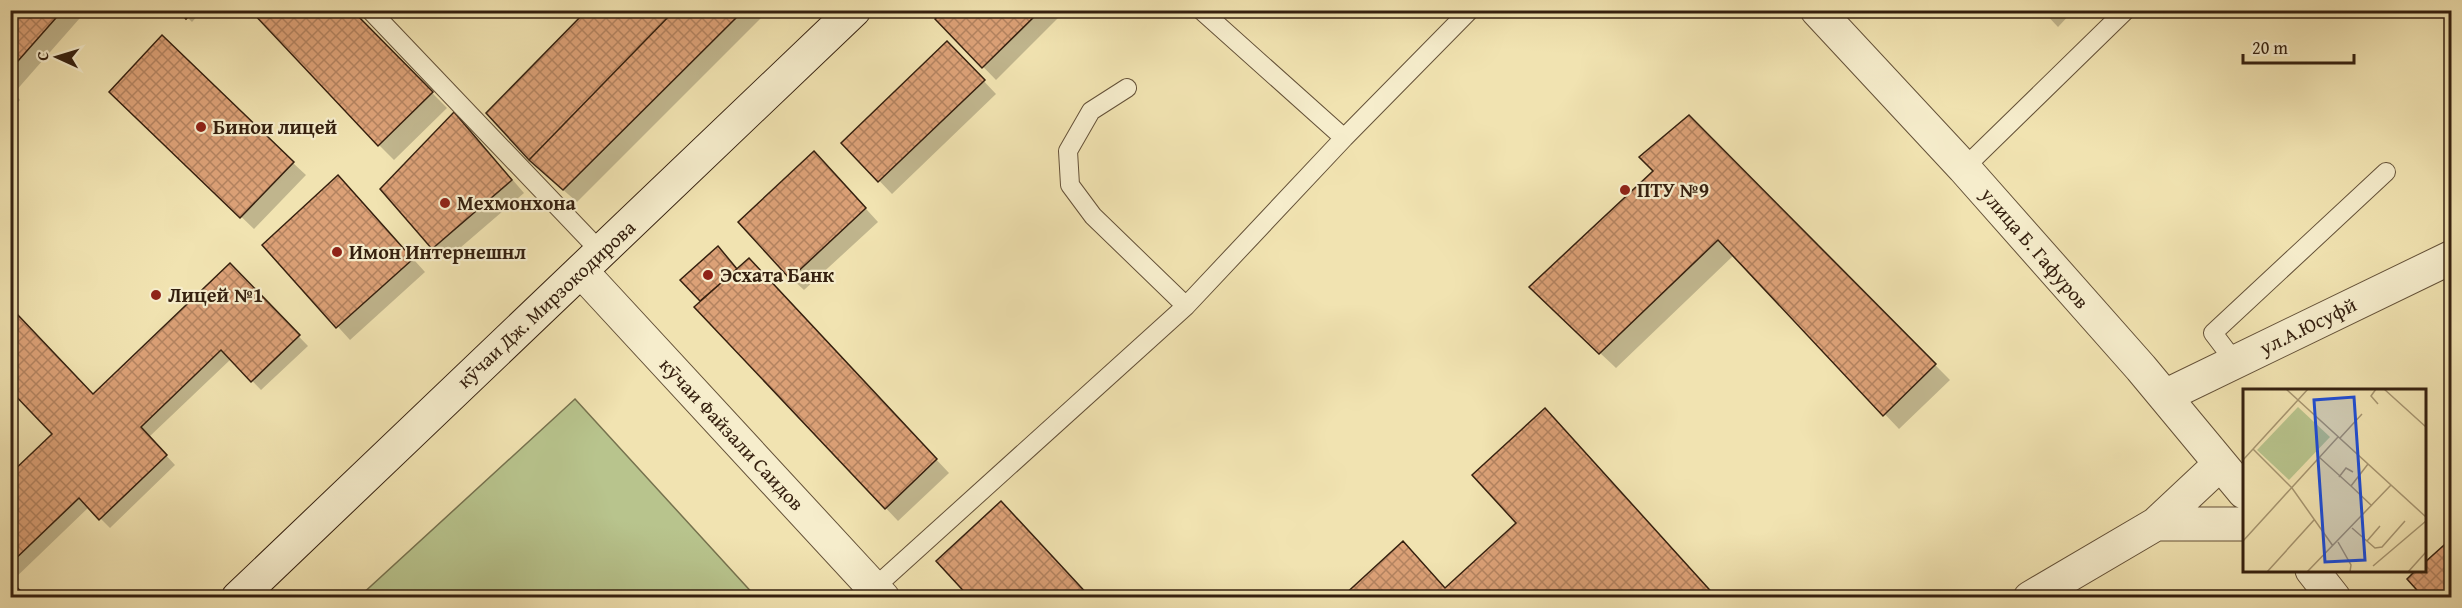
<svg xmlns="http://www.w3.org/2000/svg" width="2462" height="608" font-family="'Gentium Book Plus',serif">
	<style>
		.green { fill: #b8c48d; stroke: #76724e; stroke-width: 1.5 }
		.shadow { fill: #0003 }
		.building { fill: url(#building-cross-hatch); stroke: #35200f; stroke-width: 1.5 }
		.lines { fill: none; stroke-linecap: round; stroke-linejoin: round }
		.lane-casing { stroke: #645138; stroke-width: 20 }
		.street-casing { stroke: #645138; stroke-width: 35 }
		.secondary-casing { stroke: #35200f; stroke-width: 35 }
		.lane { stroke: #f6edcc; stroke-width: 18 }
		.street { stroke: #f6edcc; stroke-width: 33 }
		.secondary { stroke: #f6edcc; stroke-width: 33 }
		.poi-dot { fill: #8f2418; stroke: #f6edcc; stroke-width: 2 }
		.labels { text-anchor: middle; stroke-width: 4.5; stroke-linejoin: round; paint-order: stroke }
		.poi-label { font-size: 20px; font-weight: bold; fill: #35200f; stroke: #f6edcc; text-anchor: start }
		.street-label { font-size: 20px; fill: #35200f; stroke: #f6edcc }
		.inset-road { fill: none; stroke: #a69570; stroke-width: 1.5 }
		.view { fill: #1d4ed8; fill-opacity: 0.15; stroke: #1d4ed8; stroke-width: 3 }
		.inset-edge { fill: none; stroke: #35200f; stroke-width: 3 }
	</style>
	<defs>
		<pattern id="building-cross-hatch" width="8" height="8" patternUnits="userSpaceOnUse" patternTransform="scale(1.5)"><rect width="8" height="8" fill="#dca177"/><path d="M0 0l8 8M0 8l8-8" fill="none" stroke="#b38360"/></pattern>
	</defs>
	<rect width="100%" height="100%" fill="#f1e3b1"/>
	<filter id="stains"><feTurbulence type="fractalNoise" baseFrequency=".00333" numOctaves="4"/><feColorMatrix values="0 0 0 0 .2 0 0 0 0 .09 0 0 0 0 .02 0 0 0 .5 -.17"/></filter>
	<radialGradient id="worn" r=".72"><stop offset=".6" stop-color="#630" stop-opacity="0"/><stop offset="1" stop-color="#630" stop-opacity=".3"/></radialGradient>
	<path class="green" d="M575,399l181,198h-397z"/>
	<path class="shadow" d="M10,10h77l-73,83 6,7 -10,11z
		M180,10h20l1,2 -9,10z
		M350,10l97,98 -53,52 -15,-15z
		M589,10h180l-192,192 -33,-29z
		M946,10h120l-70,70 -59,-61z
		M2042,10h32l-16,17z
		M960,56l36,38 -104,100 -49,-51z
		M124,104l169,59 13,12 -52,54z
		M1689,117l261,263 -51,49 -165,-174 -118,113 -70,-66 109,-131z
		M467,127l57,66 -78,67 -13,-12z
		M827,166l51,56 -74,68 -13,-12z
		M351,190l74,82 -75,68 -86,-95z
		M230,265l78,81 -47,44 -30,-31 -82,78 26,28 -65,63 -21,-21 -78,75 14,16h-15v-122z
		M761,273l188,200 -51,48 -202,-214 7,-6 -21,-21z"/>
	<path class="building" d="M10,10h53l-53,60z
		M178,10h16l-8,9z
		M250,10h102l81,82 -55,54z
		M587,10h88l-146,150 -43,-47z
		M675,10h69l-181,180 -34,-30z
		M944,10h97l-59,58 -47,-49z
		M162,35l132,127 -54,56 -131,-126z
		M947,41l38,39 -107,102 -37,-39z
		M454,112l58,68 -80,69 -52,-60z
		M1689,115l247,249 -53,52 -165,-176 -119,114 -70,-67 124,-116 -14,-14z
		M814,151l52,57 -76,71 -52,-57z
		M338,175l75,84 -77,69 -74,-83z
		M718,246l19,23 -37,32 -20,-21z
		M749,258l188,201 -52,50 -191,-202z
		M230,263l70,72 -49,47 -30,-32 -80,77 26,28 -68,65 -20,-22 -69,66v-90l42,-40 -42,-44v-70l7,-6 76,80z
		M1545,408l172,190h-376l62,-57 42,47 71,-65 -44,-48z
		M1001,501l90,97h-121l-34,-37z
		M2452,538v60h-28l-17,-19 9,-9h8v-7z
		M10,581l14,13 -4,4h-10z"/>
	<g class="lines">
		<g class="lane-casing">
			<path id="lane" d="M370,10l231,242
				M1201,10l143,128 126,-128
				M1127,88l-36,23 -23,40 2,34 23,31 93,90
				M1964,168l162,-158
				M2235,362l-22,-29 173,-161
				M874,588l312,-282 158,-168"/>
		</g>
		<g class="street-casing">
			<path id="street" d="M1817,10l147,158 177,200 103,124
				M581,271l302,327
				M2165,396l287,-139
				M2156,524h88
				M2312,570l22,28
				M2030,598l126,-74 64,-60"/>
		</g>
		<g class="secondary-casing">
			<path id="secondary" d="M238,598l616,-588"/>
		</g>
		<use href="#lane" class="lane"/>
		<use href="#street" class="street"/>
		<use href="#secondary" class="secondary"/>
	</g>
	<g class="poi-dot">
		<circle cx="201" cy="127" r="6"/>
		<circle cx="1625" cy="190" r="6"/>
		<circle cx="445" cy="203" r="6"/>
		<circle cx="337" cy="252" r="6"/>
		<circle cx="708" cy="275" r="6"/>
		<circle cx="156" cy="295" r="6"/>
	</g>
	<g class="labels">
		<g class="poi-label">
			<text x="213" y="134">Бинои лицей</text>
			<text x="1637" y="197">ПТУ №9</text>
			<text x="457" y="210">Мехмонхона</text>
			<text x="349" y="259">Имон Интернешнл</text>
			<text x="720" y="282">Эсхата Банк</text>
			<text x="168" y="302">Лицей №1</text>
		</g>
		<g class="street-label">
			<text transform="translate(2035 248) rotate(49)" y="7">улица Б. Гафуров</text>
			<text transform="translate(546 304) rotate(-43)" y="7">кӯчаи Дж. Мирзокодирова</text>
			<text transform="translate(2308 326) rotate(-26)" y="7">ул.А.Юсуфй</text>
			<text transform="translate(732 434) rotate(47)" y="7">кӯчаи Файзали Саидов</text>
		</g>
	</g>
	<g transform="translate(2243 389)">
		<rect width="183" height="183" fill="#f1e3b1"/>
		<path d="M55,18l32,30 -41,43 -32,-30z" fill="#b8c48d"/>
		<path class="inset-road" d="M43,0l140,128M133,0l-5,7 7,8M141,0l42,38M97,49l22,-24M10,60l39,39 41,58M76,68l32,29M0,71l65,-71M125,75l-17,22 21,20M96,88l7,-9 7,4M109,139l23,20 7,-1 23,-26M0,152l95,-104M124,152l13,-15M95,153l13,23 -1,7M130,177l53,-45M24,183l47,-52M64,183l84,-87M165,183l18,-20"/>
		<path class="view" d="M111,8l11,163 -40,2 -11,-162z"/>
		<rect width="183" height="183" class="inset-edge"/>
	</g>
	<rect width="2462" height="608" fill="none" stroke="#f1e3b1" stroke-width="36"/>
	<rect x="12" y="12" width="2438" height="584" fill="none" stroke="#35200f" stroke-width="3"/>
	<rect x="18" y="18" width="2426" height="572" fill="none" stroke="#35200f" stroke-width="1.5"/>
	<g transform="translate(57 57) rotate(274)" stroke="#f6edcc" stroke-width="4.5" paint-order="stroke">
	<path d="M0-4.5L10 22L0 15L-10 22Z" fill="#35200f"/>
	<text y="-9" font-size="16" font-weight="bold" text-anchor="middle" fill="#35200f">С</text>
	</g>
	<path d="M2243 54v9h111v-9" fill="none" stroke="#35200f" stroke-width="3"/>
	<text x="2252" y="54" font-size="18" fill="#35200f" stroke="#f6edcc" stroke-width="4.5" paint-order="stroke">20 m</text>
	<rect width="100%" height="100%" filter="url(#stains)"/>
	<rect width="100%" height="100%" fill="url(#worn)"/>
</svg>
